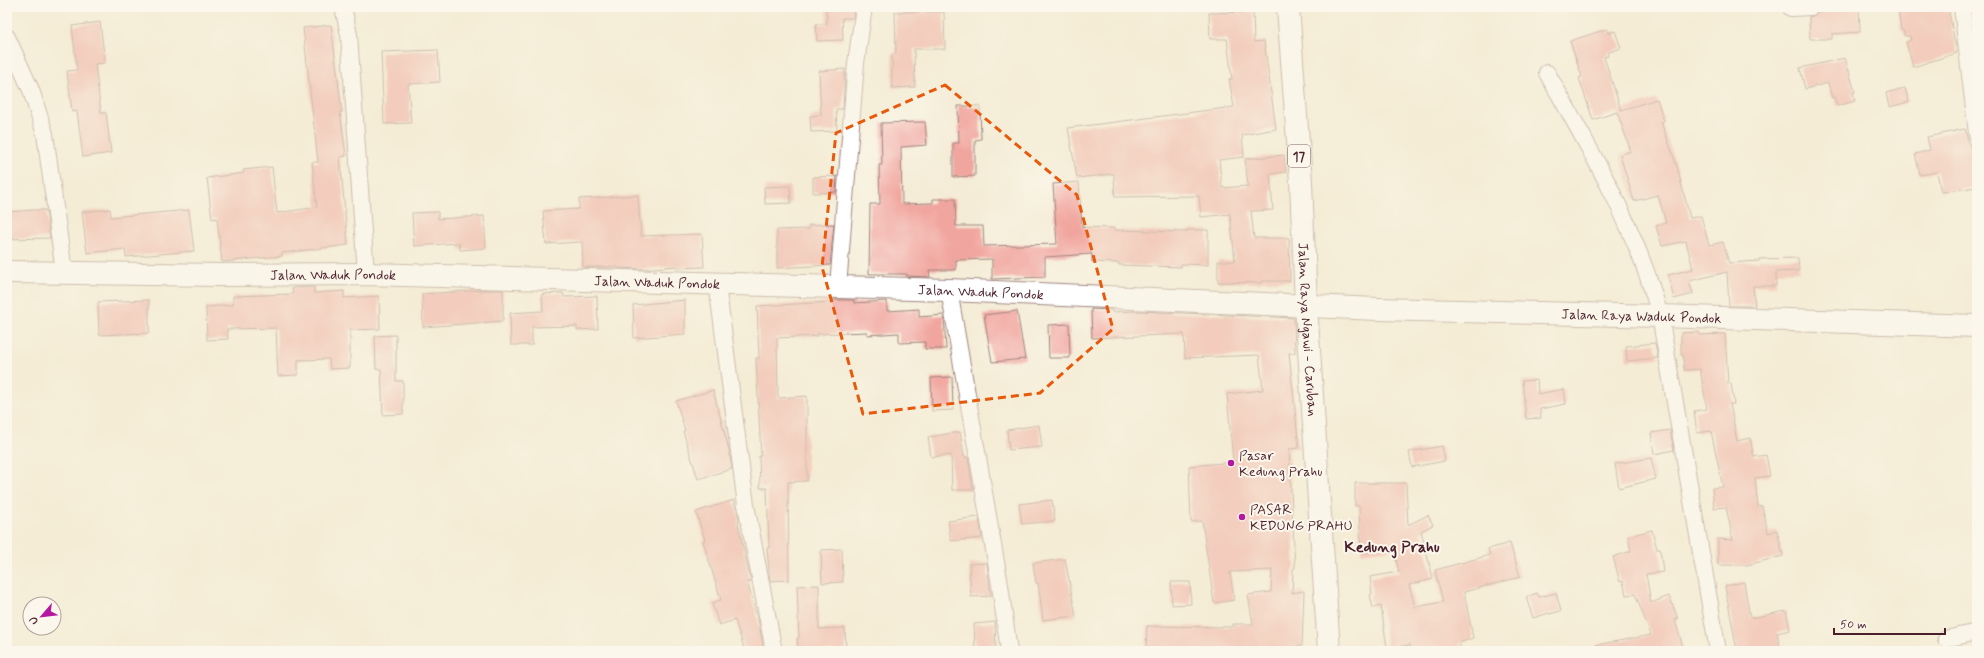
<svg xmlns="http://www.w3.org/2000/svg" width="1984" height="658" font-family="Mynerve,sans-serif">
	<style>
		.building { fill: #f1a59f }
		.lines { fill: none; stroke-linecap: round; stroke-linejoin: round }
		.street-casing { stroke: #9f8680; stroke-width: 18 }
		.secondary-casing { stroke: #9f8680; stroke-width: 24 }
		.highway-casing { stroke: #9f8680; stroke-width: 24 }
		.street { stroke: #fff; stroke-width: 16 }
		.secondary { stroke: #fff; stroke-width: 22 }
		.highway { stroke: #fff; stroke-width: 22 }
		.marked { fill: none; stroke: #e8590c; stroke-width: 3; stroke-dasharray: 8 5; stroke-linejoin: round }
		.poi-dot { fill: #b5179e; stroke: #fbf7ec; stroke-width: 1.5 }
		.labels { text-anchor: middle; stroke-width: 4; stroke-linejoin: round; paint-order: stroke }
		.shield { fill: #fbf7ec; stroke: #7f6065; stroke-width: 1 }
		.shield-label { font-size: 13px; font-weight: bold; fill: #4a1f2b }
		.street-label { font-size: 14px; fill: #4a1f2b; stroke: #fbf7ec }
		.poi-label { font-size: 14px; fill: #4a1f2b; stroke: #fbf7ec; text-anchor: start }
		.quarter-label { font-size: 16px; font-weight: bold; fill: #4a1f2b; stroke: #fbf7ec }
	</style>
	<rect width="100%" height="100%" fill="#fbf7ec"/>
	<filter id="ink" filterUnits="userSpaceOnUse"><feTurbulence type="fractalNoise" baseFrequency=".025" numOctaves="2"/><feDisplacementMap in="SourceGraphic" scale="8" xChannelSelector="R" yChannelSelector="G"/><feConvolveMatrix kernelMatrix="1 2 1 2 8 2 1 2 1" color-interpolation-filters="sRGB"/></filter>
	<filter id="wash" filterUnits="userSpaceOnUse"><feTurbulence type="fractalNoise" baseFrequency=".012" numOctaves="4" result="noise"/><feDisplacementMap in="SourceGraphic" scale="16" xChannelSelector="R" yChannelSelector="G"/><feGaussianBlur stdDeviation="0.9" result="paint"/><feColorMatrix in="noise" values="0 0 0 0 0 0 0 0 0 0 0 0 0 0 0 0 0 1.4 0 .05"/><feComposite in="paint" operator="in"/></filter>
	<g filter="url(#wash)">
		<rect width="100%" height="100%" fill="#f4ecd6"/>
		<g id="blocks">
			<path class="building" d="M826,7h28l-1,11h-11l1,22 -26,1 -1,-17h11z
				M1914,7h34l9,46 -44,14 -7,-25 5,-2 -1,-4h-5l-2,-6h-2l-3,-21z
				M1859,8l1,24 -28,2v5h-22l-1,-22 7,-2 4,-6z
				M895,12h49l1,37h-31l1,38 -23,1v-34h4z
				M1253,12l1,30 10,-1 12,88 -34,6 2,22 -25,3 3,28 26,-2 -3,-27 39,-4 2,17 -16,2 3,36 -22,1 3,27h35l1,43h-29v2l-43,-1v-21h17l-5,-47 -29,3 -2,-21 -84,1 -1,-23 -37,4 -9,-50 166,-21 -5,-28h3l-5,-40h-17l-1,-26z
				M100,22l5,41 -10,1 6,49h5l5,40 -28,4 -6,-46 -5,1 -5,-41 10,-1 -5,-44z
				M331,25l11,87h-2l6,44 -6,1 8,88 -66,8v3l-60,6 -5,-44 -5,1 -5,-41 37,-5 -1,-3 29,-3 5,46 40,-6 -5,-45h6l-15,-134z
				M1607,29l1,4 7,-2 6,17 -14,5 1,3 -4,1 17,53 36,-11 7,22 -3,1 15,41 14,55 11,-2 8,29 14,-3 6,21 30,-2v-2l39,-1 1,13 -23,1v14h-23l2,20h-26l-2,-34 -38,9 4,13 -19,5 -6,-24 25,-6 -7,-28 -24,5 -6,-20 10,-3 -8,-28 -24,6 -14,-46 11,-4 -14,-39 -24,8 -14,-42 3,-1 -12,-36z
				M438,50l2,32 -32,2 3,39 -27,1 -3,-72z
				M1845,58l10,34h-2l2,9 -18,5 -3,-9 -2,1 -4,-15 -23,6 -5,-21z
				M845,69l-2,40h-7l1,22 -26,1 -1,-16 11,-1 -2,-44z
				M1905,88l4,14 -20,5 -3,-14z
				M958,106h22l1,33 -6,1v36l-22,1v-34h6z
				M925,122l2,23 -26,2 1,57 31,-1v-4h22l1,27h27l1,20 73,-2 -4,-60 26,-2 3,45 32,1v2l73,2v-2h21v35l-27,-1v3l-62,-2v-2l-27,-1v-8l-47,3v20l-53,2v-20l-36,1v10h-27l1,7 -23,-1v-2h-38l1,-70h10l-1,-39h3l-1,-42z
				M1965,129l10,35 2,23 -36,5 -4,-20 -17,3 -5,-21 15,-4 -3,-13z
				M837,176l-1,16 -23,1v-16z
				M790,186l1,17 -26,1 -1,-17z
				M638,195l3,41 61,-2 2,33 -27,1v-2l-34,3 -26,-1v-1h-34l-1,-25 -36,2 -3,-33 36,-2v-10z
				M110,209l1,8 78,-7 5,41 -68,6 -1,-8 -38,4 -5,-41z
				M33,210h13l4,28 -43,1v-27z
				M438,212v7l46,-3 2,32 -26,2 -1,-7 -45,3 -2,-33z
				M834,224l-4,41 -53,3v-38l32,-1v-4z
				M314,287v6l30,-2v7l35,-2 1,33 -30,1v38l-20,1 -1,-10 -31,1v15l-20,1 -2,-48 -49,1 1,10 -21,1 -1,-33 27,-2v-9l60,-2 -1,-6z
				M482,290h21v31l-80,6 -1,-33z
				M563,293l1,4 33,-1 1,33 -21,1v-4l-45,1v18h-21l-1,-32 33,-2 -1,-17z
				M149,300v33l-50,2 -1,-33z
				M685,300v34l-51,4 -1,-33z
				M833,300h21v3l33,-2v10l32,-2v8l25,-2 2,34h-21v-7l-26,1v-10l-32,2v-3l-50,2v2l-40,2 1,60 29,-2v85l-19,1 1,98 -19,1 -3,-33h2l-2,-60h-7l-1,-32h2l-5,-98h3l-2,-52 76,-4z
				M1091,309l21,1v2l26,-1 156,7 1,35h-6l10,95 -10,1 6,119 -2,1 -1,24 12,-2 -2,55h-6l1,5 -67,-2v2h-84l1,-25 86,1v-3h20l-5,-29 23,-3 1,-22 -42,2 4,28 -20,3 -12,-82 -11,1 -2,-56 44,-4 -6,-68 36,-4 -4,-35 -74,3 -1,-24 -92,4z
				M1017,311l8,48 -33,3 -8,-47z
				M1069,324l1,34h-21l-1,-33z
				M1699,332v3l26,-1 3,49h3l3,21h-4l7,37 13,-3 4,19 12,-2 4,21 -15,2 3,29 4,-1 6,27 9,-3 6,26 -36,9h-29v-26l15,1 -7,-33 -12,1 -2,-20 11,-1 -12,-56 -14,2 -3,-22 13,-2 -7,-40 -16,1 -1,-15h-2v-22z
				M396,335v46h7v33l-20,1 -2,-46h-5l-1,-33z
				M1655,343l3,15 -31,3 -1,-15z
				M952,377l1,33 -21,1 -1,-33z
				M1537,380l1,14 26,-5 2,15 -26,5 1,9 -15,1 -4,-38z
				M713,390l16,60 3,19 -34,10 -15,-48 2,-1 -9,-29z
				M1039,425l3,22 -33,3 -2,-20z
				M1670,430l4,20 -20,4 -3,-21z
				M960,432l4,25h4l5,33h-21l-1,-35 -20,2 -3,-20z
				M1442,446l3,15 -33,6 -3,-15z
				M1651,458l5,21 -37,9 -4,-24z
				M1355,483h51l2,42 20,-10 5,10 -12,6 12,48 -24,6 6,22 28,-5 -8,-32 55,-15 -2,-6 22,-6 10,34 -56,15 9,46 -14,5 2,8h-49l-2,-6 -23,3 -6,-42 -8,2 -3,-13 2,-1 -2,-17 29,-5 -5,-23 -33,4 -2,-47h-4z
				M734,500l5,18 -1,6 13,58h-4l11,37 6,32h-19l-10,-31 -16,5 -7,-22 9,-3 -18,-59 2,-1 -9,-28z
				M1052,500l3,21 -33,3 -3,-20z
				M979,517l3,21 -31,3 -3,-20z
				M1652,530l5,19h3l3,23 -17,2 5,29 18,-7 9,23 -3,1 9,31h-88v-6l55,-10 -16,-41 -9,1 -3,-14 -3,1 -7,-25 18,-6 -3,-15z
				M842,549l1,33 -21,1 -1,-33z
				M1065,559l11,57 -33,4 -5,-37h-2l-3,-20z
				M987,563l4,33 -20,1 -2,-33z
				M1171,582h19l1,22 -19,1z
				M1744,582l6,36 36,-7 4,19 -13,3 4,18h-44l-12,-65z
				M819,585v44l26,-1 1,23h-48l-1,-13h2l-2,-52z
				M1537,593l2,4 17,-4 5,18 -12,3v-1l-16,5 -7,-21z
				M995,622l1,29h-21l-1,-27z"/>
		</g>
	</g>
	<g filter="url(#ink)">
		<use href="#blocks" fill-opacity="0" stroke="#9f8680" stroke-width="1"/>
		<g class="lines">
			<g class="street-casing">
				<path id="street" d="M343,7l6,28 17,239
					M1962,7l15,127
					M1791,8l20,-1
					M7,37l24,53 14,44 19,138
					M1547,73c44,77 90,156 113,243l58,335
					M717,284l29,221 28,146
					M838,287l18,-224 8,-56
					M949,290l51,295 9,66
					M1946,639l31,-7"/>
			</g>
			<g class="secondary-casing">
				<g id="secondary">
					<path id="s1" d="M7,272l213,3 146,-1 583,16 428,19 283,7 317,10"/>
				</g>
			</g>
			<g class="highway-casing">
				<g id="highway">
					<path id="s2" d="M1288,7l13,175 5,123 23,346"/>
				</g>
			</g>
			<use href="#street" class="street"/>
			<use href="#secondary" class="secondary"/>
			<use href="#highway" class="highway"/>
		</g>
	</g>
	<path d="M0 0H1984V658H0ZM945,85l132,110 36,134 -73,64 -177,21 -41,-147 14,-134z" fill="#f4ecd6" fill-opacity=".55" fill-rule="evenodd"/>
	<path class="marked" d="M945,85l132,110 36,134 -73,64 -177,21 -41,-147 14,-134z"/>
	<g class="poi-dot">
		<circle cx="1231" cy="463" r="4"/>
		<circle cx="1242" cy="517" r="4"/>
	</g>
	<g class="labels">
		<rect class="shield" x="1288" y="145" width="22" height="22" rx="3"/>
		<g class="shield-label">
			<text x="1299" y="161">17</text>
		</g>
		<g class="street-label">
			<text dy="5" stroke="none"><textPath href="#s1" startOffset="326">Jalan Waduk Pondok</textPath></text>
			<text dy="5" stroke="none"><textPath href="#s1" startOffset="650">Jalan Waduk Pondok</textPath></text>
			<text dy="5" stroke="none"><textPath href="#s1" startOffset="974">Jalan Waduk Pondok</textPath></text>
			<text dy="5" stroke="none"><textPath href="#s1" startOffset="1635">Jalan Raya Waduk Pondok</textPath></text>
			<text dy="5" stroke="none"><textPath href="#s2" startOffset="323">Jalan Raya Ngawi - Caruban</textPath></text>
		</g>
		<g class="poi-label">
			<text x="1239" y="460">Pasar<tspan x="1239" dy="16">Kedung Prahu</tspan></text>
			<text x="1250" y="514">PASAR<tspan x="1250" dy="16">KEDUNG PRAHU</tspan></text>
		</g>
		<g class="quarter-label">
			<text x="1392" y="552">Kedung Prahu</text>
		</g>
	</g>
	<rect width="1984" height="658" fill="none" stroke="#fbf7ec" stroke-width="24"/>
	<g transform="translate(42 616) rotate(242)"><circle r="19" fill="#fbf7ec" stroke="#b4a19f"/>
	<path d="M0-3L7 15L0 10L-7 15Z" fill="#b5179e"/>
	<text y="-6" font-size="11" font-weight="bold" text-anchor="middle" fill="#4a1f2b">U</text>
	</g>
	<path d="M1834 628v6h111v-6" fill="none" stroke="#4a1f2b" stroke-width="2"/>
	<text x="1840" y="628" font-size="12" fill="#4a1f2b" stroke="#fbf7ec" stroke-width="3" paint-order="stroke">50 m</text>
</svg>
